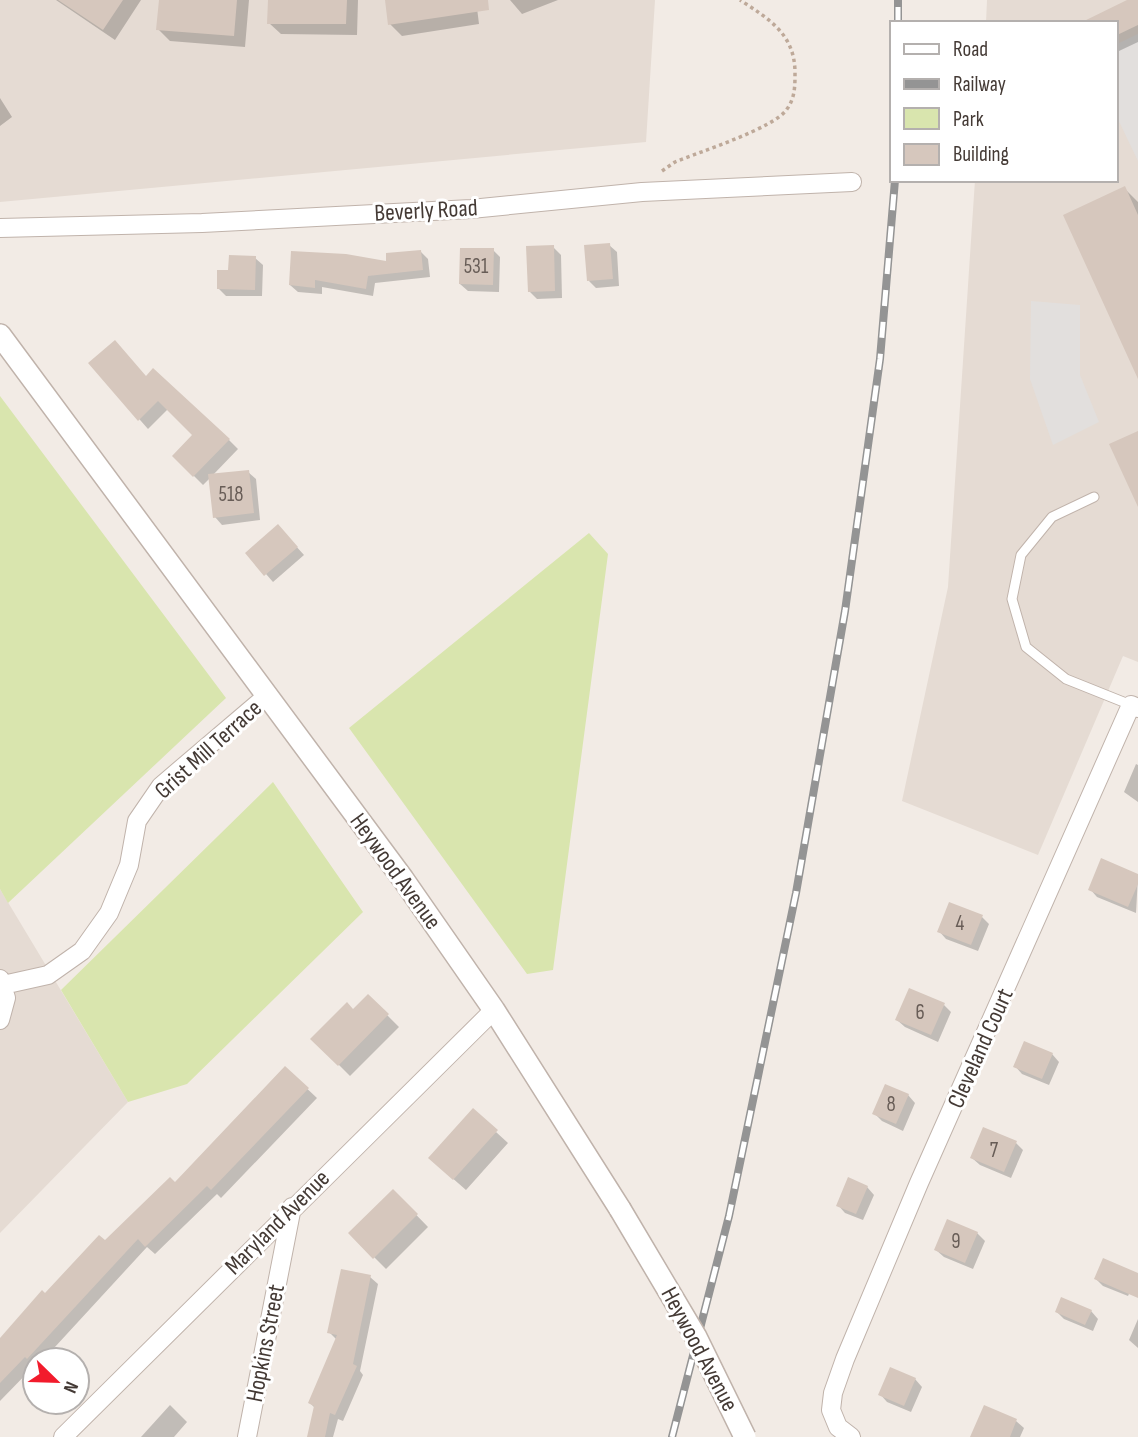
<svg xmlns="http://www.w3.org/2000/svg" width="1138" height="1437" font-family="'Sofia Sans Condensed',sans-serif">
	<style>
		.residential { fill: #e5dbd3 }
		.green { fill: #d9e5ae }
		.parking { fill: #e2dfdd }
		.shadow { fill: #0003 }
		.building { fill: #d6c7bd }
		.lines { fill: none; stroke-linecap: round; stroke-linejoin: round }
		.service-casing { stroke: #c0b3ab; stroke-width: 11 }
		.minor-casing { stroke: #c0b3ab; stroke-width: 20 }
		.tertiary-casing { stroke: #c0b3ab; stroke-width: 24 }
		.path { stroke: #bea999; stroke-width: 3.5; stroke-dasharray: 3.5 3.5; stroke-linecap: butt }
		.service { stroke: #fff; stroke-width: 9 }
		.minor { stroke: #fff; stroke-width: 18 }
		.tertiary { stroke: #fff; stroke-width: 21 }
		.rail-casing { stroke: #949494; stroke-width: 8 }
		.rail { stroke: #fff; stroke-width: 5; stroke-dasharray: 16; stroke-linecap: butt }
		.tertiary-bridge-casing { stroke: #c0b3ab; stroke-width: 24; stroke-linecap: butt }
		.tertiary-bridge { stroke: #fff; stroke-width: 21 }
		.labels { text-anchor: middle; stroke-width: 6; stroke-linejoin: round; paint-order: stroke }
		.number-label { font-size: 21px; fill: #685d57 }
		.street-label { font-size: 24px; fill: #443a35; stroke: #fff }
	</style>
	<rect width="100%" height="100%" fill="#f2ebe5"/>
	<path class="residential" d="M0,0h655l-9,142 -646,60z
		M987,0h151v662l-15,-6 -85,199 -136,-54 46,-214 27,-407h140v-157h-129z
		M0,889l128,213 -128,131z"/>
	<path class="green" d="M0,396l226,302 -218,205 -8,-14z
		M589,533l19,21 -55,416 -26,4 -178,-246z
		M273,782l90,130 -176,172 -59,18 -67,-112z"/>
	<path class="parking" d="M1138,34v127l-23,-48v-68z
		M1031,301l49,4v70l19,47 -46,23 -23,-66z"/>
	<path class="shadow" d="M56,0h85l-26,40z
		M161,0h88l-4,47 -75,-6 -12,-12z
		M270,0h88l-1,35 -76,-1 -12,-11z
		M387,0h89l3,24 -77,12 -12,-12z
		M510,0h48l-36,14z
		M1131,0h7v42l-19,9 -4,-4v-24z
		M0,98l12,19 -12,9z
		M1124,188l14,14v173z
		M609,245l8,7 2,34 -23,2 -7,-7z
		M553,247l8,8 1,43 -25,1 -8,-8z
		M493,250l7,7 -1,35 -31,-1 -8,-7z
		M420,251l8,8 2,18 -55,6 -2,13 -51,-9v7l-24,-2 -8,-7 98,-22z
		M255,258l8,7 -1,31h-36l-8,-8 12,-16z
		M90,363l56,15 8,-8 75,70 9,9 -26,27 36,-4 8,7 4,41 -38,5 -7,-8 -5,-39 -7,7 -29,-29 20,-21 -26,-26 -20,20z
		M285,534l19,21 -31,27 -7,-8z
		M1136,764l2,1v37l-14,-10z
		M1138,876l-2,37 -39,-16 -7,-8z
		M982,917l7,7 -11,27 -32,-12 -7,-8z
		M368,996l31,31 -49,49 -37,-37 40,-27z
		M944,1005l7,7 -13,30 -33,-15 -8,-7z
		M1052,1054l7,8 -10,23 -27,-11 -7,-8z
		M285,1068l32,30 -96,100 -4,-4 -62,60 -8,-7 -104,113h-8v5l-35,36v-60l45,-46 130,-111z
		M908,1095l7,8 -12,28 -21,-10 -7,-7z
		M496,1132l12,11 -42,47 -24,-21z
		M1016,1143l7,7 -12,28 -31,-13 -8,-7z
		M867,1187l7,8 -11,25 -18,-7 -7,-8z
		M393,1191l35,36 -42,42 -36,-36z
		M977,1233l8,8 -12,28 -29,-12 -8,-7z
		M370,1277l8,7 -18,87 3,4 -20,46 -5,-2 -5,18h-24l7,-28 -6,-6 27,-63 -8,-8z
		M1136,1278l-8,18 -25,-10 -7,-7z
		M1091,1311l7,8 -5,12 -29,-12 -7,-7z
		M1138,1319v29l-9,-8z
		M915,1379l7,8 -11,25 -24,-10 -7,-8z
		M170,1405l17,17 -13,15h-33z
		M1016,1421l8,7 -4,9h-48z"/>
	<path class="building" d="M58,0h65l-20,30z
		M159,0h78l-3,36 -78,-6z
		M268,0h79l-1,24h-79z
		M385,0h103l1,10 -101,15z
		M1127,0h11v25l-23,11v-13h-35z
		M1125,186l13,29v164l-75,-164z
		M610,243l3,36 -26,2 -3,-36z
		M554,245l1,46 -27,1 -2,-46z
		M460,248h34l-1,37 -34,-1z
		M421,250l2,20 -55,6 -2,13 -51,-9v8l-26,-3 2,-34 55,3 40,7v-8z
		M229,255l27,1 -1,34 -38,-1v-19h11z
		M115,340l31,36 7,-8 77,71 -37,38 -21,-21 20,-21 -34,-34 -20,20 -50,-58z
		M1138,431v76l-29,-63z
		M249,470l5,43 -41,5 -5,-44z
		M278,524l20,23 -34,29 -19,-23z
		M1101,858l37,16v10l-10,23 -40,-17z
		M949,902l34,13 -12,30 -34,-13z
		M909,988l36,15 -14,32 -36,-15z
		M368,994l21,20 -51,52 -28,-27 37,-37 6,7z
		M1024,1041l29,12 -11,26 -29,-12z
		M285,1066l24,22 -98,102 -4,-4 -62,61 -7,-8 -111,120 -2,-2 -25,26v-45l42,-48 3,3 54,-58 6,5 65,-63 5,5z
		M885,1084l24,10 -13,30 -24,-10z
		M473,1108l25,22 -45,50 -25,-22z
		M983,1127l34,14 -13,31 -34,-14z
		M848,1177l20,9 -12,28 -20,-8z
		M393,1189l25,25 -45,45 -25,-26z
		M947,1219l31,13 -13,31 -31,-13z
		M1103,1258l35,15v25l-44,-19z
		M341,1269l30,6 -18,89 4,2 -22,49 -5,-2 -5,24h-18l7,-31 -6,-3 29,-68 -10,-2z
		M1061,1297l31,13 -7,15 -30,-13z
		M890,1367l26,11 -12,28 -26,-11z
		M984,1405l33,14 -7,18h-40z"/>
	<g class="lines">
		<g class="service-casing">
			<path id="service" d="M1094,497l-42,20 -31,38 -9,44 14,48 40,32 65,26"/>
		</g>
		<g class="minor-casing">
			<path id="minor" d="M0,228l202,-5 269,-14 171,-17 210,-10
				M0,979l6,19 -6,22
				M3,985l45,-10 34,-24 27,-38 20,-48 8,-44 24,-35 107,-91
				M63,1437l431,-427
				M247,1437l45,-230
				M851,1437l-13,-10 -7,-17 2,-17 12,-34 74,-176 212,-478 7,3"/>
		</g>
		<g class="tertiary-casing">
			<path id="tertiary" d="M0,335l403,544 91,131 126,199"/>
		</g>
		<path class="path" d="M662,171l13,-9c24,-10 100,-34 112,-53 8,-11 8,-23 8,-36 0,-39 -26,-54 -55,-73"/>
		<use href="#service" class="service"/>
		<use href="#minor" class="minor"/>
		<use href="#tertiary" class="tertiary"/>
		<g class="rail-casing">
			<path id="rail" d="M898,23v-23
				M672,1437l57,-221 67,-323 49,-282 35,-252 15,-179"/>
		</g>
		<use href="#rail" class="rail"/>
		<g class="tertiary-bridge-casing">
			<path id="tertiary-bridge" d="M620,1209l76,128 49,100"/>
		</g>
		<use href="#tertiary-bridge" class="tertiary-bridge"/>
	</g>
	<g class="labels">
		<g class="number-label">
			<text x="476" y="273">531</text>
			<text x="231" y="501">518</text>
			<text x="960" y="930">4</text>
			<text x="920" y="1019">6</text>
			<text x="891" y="1111">8</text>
			<text x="994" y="1157">7</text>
			<text x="956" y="1248">9</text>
		</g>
		<g class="street-label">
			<text transform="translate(426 210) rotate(-3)" y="8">Beverly Road</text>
			<text transform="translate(208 749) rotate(-42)" y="8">Grist Mill Terrace</text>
			<text transform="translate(396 871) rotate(54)" y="8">Heywood Avenue</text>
			<text transform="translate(980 1048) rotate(-66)" y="8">Cleveland Court</text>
			<text transform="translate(277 1222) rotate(-45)" y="8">Maryland Avenue</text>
			<text transform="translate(265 1343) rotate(-79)" y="8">Hopkins Street</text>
			<text transform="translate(700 1349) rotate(62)" y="8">Heywood Avenue</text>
		</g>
	</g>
	<rect x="890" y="21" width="228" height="161" fill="#ffffff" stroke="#b4b0ae" stroke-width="2"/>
	<rect x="904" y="44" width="35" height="10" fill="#ffffff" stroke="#b4b0ae" stroke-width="2"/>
	<text x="953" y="56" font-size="21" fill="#443a35">Road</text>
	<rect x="904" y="79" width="35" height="10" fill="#949494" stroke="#b4b0ae" stroke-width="2"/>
	<text x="953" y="91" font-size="21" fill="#443a35">Railway</text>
	<rect x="904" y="108" width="35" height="21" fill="#d9e5ae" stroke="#b4b0ae" stroke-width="2"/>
	<text x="953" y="126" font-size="21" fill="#443a35">Park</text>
	<rect x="904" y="144" width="35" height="21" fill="#d6c7bd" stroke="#b4b0ae" stroke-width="2"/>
	<text x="953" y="161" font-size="21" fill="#443a35">Building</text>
	<g transform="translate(56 1381) rotate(113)"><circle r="33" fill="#ffffff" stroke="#b4b0ae" stroke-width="2"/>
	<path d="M0-5L12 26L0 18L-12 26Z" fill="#f21b2c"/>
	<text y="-10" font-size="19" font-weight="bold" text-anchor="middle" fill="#443a35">N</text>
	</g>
</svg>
